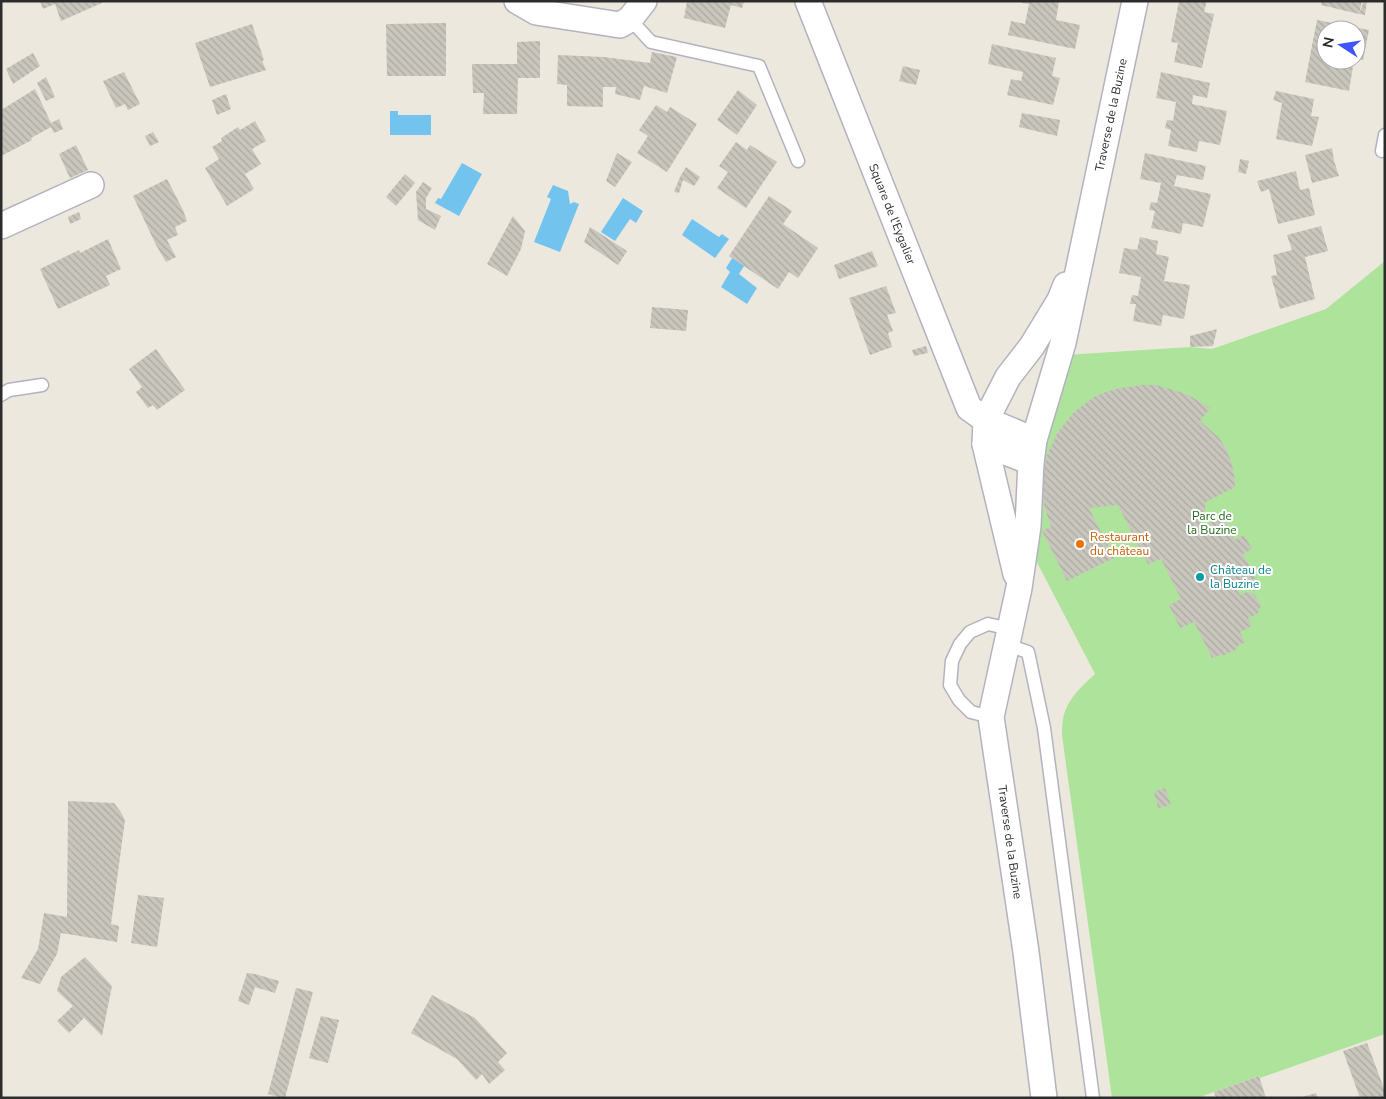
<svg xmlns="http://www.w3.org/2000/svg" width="1386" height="1099" font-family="'Nunito Sans',sans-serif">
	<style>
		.park { fill: #aee39b }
		.water { fill: #72c4ef }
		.building { fill: url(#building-back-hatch) }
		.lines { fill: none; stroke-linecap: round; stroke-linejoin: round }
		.lane-casing { stroke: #b2b3bf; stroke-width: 15 }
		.street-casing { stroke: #b2b3bf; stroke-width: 28 }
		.lane { stroke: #fff; stroke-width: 12 }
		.street { stroke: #fff; stroke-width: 25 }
		.food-dot { fill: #e8710a; stroke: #fff; stroke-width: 2 }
		.culture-dot { fill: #0f9aa8; stroke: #fff; stroke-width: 2 }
		.labels { text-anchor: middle; stroke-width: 4; stroke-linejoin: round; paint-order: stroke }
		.street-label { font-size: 12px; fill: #2c2c2c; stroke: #fff }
		.park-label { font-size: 12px; fill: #256a1b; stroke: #fff }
		.food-label { font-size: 12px; fill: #c56008; stroke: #fff; text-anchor: start }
		.culture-label { font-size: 12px; fill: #0d838f; stroke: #fff; text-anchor: start }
	</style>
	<defs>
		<pattern id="building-back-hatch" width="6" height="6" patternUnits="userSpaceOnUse" patternTransform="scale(1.25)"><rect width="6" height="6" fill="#c9c6bd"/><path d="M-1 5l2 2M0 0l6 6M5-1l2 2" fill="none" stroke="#adaaa3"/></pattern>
	</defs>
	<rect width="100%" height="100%" fill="#ede8de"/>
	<path class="park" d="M1385,261v773l-125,44 -1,-2 -62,22h-85l-50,-363c0,-5 0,-11 1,-16 4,-20 18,-32 32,-45l-67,-129 6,-56 31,-134 125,-8 22,2 114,-40z"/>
	<path class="water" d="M390,111h8v4h33v20h-41z
		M462,163l20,11 -23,42 -24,-13 3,-5 3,1z
		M553,185l15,6 2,13 4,-2 5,2 -19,48 -26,-10 17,-43 -4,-2z
		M623,198l20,13 -7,12 -6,-4 -15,22 -14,-9z
		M692,219l27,18 3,-3 7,5 -14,19 -33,-23z
		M739,247l12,8 -12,19 18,14 -10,16 -26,-17 9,-15 -4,-4z"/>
	<path class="building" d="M40,1h62v2l-41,18 -6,-17 -12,5z
		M687,1h57l-2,7 -11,-3 -6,23 -41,-10z
		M1023,1h36l-3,19 24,5 -5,24 -67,-14 3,-14 14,3 4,-20 -7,-1z
		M1179,1h28l-3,11 10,2 -12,54 -28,-6 4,-19 -7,-1z
		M1321,1h41l-3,13 -38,-9z
		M1364,1h3l-2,14 -6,-1z
		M1317,20l52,10 -6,30 -7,-1v-29h-30v30h28l-5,31 -44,-9z
		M446,23v53h-59l-1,-52z
		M252,24l12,36 -2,1 4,9 -56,17 -15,-44z
		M540,41v37h-22l-1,36h-34l1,-21h-11l-1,-29h45v-22z
		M992,44l64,14 -4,18 8,2 -7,27 -46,-10 4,-16 10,2 2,-9 -35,-8z
		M652,52l25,5 -10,36 -23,-7 -4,14 -25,-6 1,-7h-13v20l-36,-1v-21l-10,-1 1,-29 46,2 46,6z
		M33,53l7,13 -27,18 -7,-15z
		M903,66l17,4 -4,15 -17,-4z
		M124,72l16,32 -12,6 -3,-6 -9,4 -13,-27z
		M1161,72l49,11 -3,15 -14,-3 -1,9 35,7 -7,34 -21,-4 -2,11 -29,-6 3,-16 -6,-2 2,-8 6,1 3,-19 -20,-4z
		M46,77l9,20 -9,4 -9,-18z
		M35,89l16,34 8,-4 4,10 -9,4 -3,-6 -20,11 1,2 -31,16v-46z
		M738,90l19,15 -20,30 -20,-15z
		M1276,91l38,8 -3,17 8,1 -7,29 -36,-7 6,-36 -9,-3z
		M226,94l5,15 -14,6 -5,-15z
		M656,105l11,7 3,-5 27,17 -30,48 -30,-19 11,-17 -9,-6z
		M1022,113l38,7 -3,16 -38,-9z
		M255,121l11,20 -14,8 9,15 -16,10 9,15 -27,17 -22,-38 14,-9 -7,-12 10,-6 -1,-3 17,-11 2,3z
		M153,132l6,10 -9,4 -5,-10z
		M736,142l11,8 3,-5 27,17 -31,46 -29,-20 11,-16 -9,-6z
		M76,145l12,25 -18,8 -11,-24z
		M1332,148l2,13 5,15 -27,7 -7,-28z
		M617,153l15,9 -17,25 -9,-6z
		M1145,153l61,13 -3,14 -26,-5 -3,11 37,8 -8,33 -20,-4 -2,11 -30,-6 4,-17 -6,-1 2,-8 6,1 4,-20 -21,-4z
		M1240,159l9,2 -3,13 -8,-2z
		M686,167l14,10 -6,9 -11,-6 -4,13 -5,-1 6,-15z
		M1296,171l4,19 9,-2 6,27 -37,9 -9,-35 -8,3 -4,-11z
		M405,174l10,9 -19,23 -10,-9z
		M167,179l16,31 4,11 -12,6 3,8 -11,5 9,17 -10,5 -10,-17 -23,-49z
		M423,182l9,6 -6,10v11l15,7 -6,14 -17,-10 -2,-28z
		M769,196l23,15 -9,13 35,24 -20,30 -9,-6 -11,17 -49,-33z
		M79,212l2,7 -11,5 -2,-7z
		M513,216l12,15 -4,18 -14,27 -20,-12z
		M1321,226l7,25 -23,6 10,42 -35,10 -9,-33 6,-1 -4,-20 19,-5 -5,-15z
		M590,227l37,24 -9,14 -34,-23z
		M1140,237l18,4 -2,13 13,3 -5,24 26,4 -6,34 -21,-4 -2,11 -28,-5 3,-17h-6l2,-9 6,1 3,-19 -22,-4 5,-25 13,2z
		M108,239l13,30 -15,7 4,9 -52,24 -18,-40 39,-19 1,3z
		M872,251l6,15 -39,13 -5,-14z
		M886,286l10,27 -9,2 6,16 -5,2 4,14 -22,8 -21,-57z
		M652,307l36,3 -2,21 -36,-3z
		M1217,329l-4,17 -23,1v-11z
		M926,346l2,7 -14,3 -2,-6z
		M156,349l29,41 -28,20 -4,-5 -5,3 -12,-16 6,-5 -13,-18z
		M1143,385h13l24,7 10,4 20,12 -10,13 19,17 6,9 6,14 3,13 1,13 -31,16 1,2v7l-8,3 6,12 19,-11 13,24 9,-5 8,14 -9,5 13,24 -20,11 4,6 7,-3 8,3 6,11 -4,8 -9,4 4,8 -12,6 5,10 -9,5 1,2 -15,7v-2l-10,4 -18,-36 -14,6 -11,-23 12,-6 -20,-40 -13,5 -11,-21 2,-1 -5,-10 -2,1 -14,-28 -29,3 25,50 -47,23 -25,-50 9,-4 -7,-22 -2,-25 5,-25 11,-23 16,-20 20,-15 12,-5 14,-4z
		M1165,788l6,17 -13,3 -4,-16z
		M68,801l46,2 6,8 5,9 -14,104 8,2 -2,16 -56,-9 -4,21 -17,30 -19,-6 17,-29 6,-36 23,4z
		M138,895l26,3 -7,49 -26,-4z
		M85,957l27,29 -10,50 -18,-18 -15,15 -12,-12 16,-15 -16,-15 4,-14z
		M247,973l8,1 24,7 -4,12 -20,-6 -6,18 -11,-4z
		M296,988l17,4 -28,106h-3l-14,-4z
		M432,995l43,23 32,35 -9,9 7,8 -16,14 -7,-10 -6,6 -19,-21 -46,-26z
		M321,1016l18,4 -11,43 -19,-5z
		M1367,1043l18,48v7h-25l-17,-47z
		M1259,1076l7,22h-50l-2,-6z
		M1316,1093l2,5h-16v-1z"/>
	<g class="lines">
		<g class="lane-casing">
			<path id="lane" d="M630,19l21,23 108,24 39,95
				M1382,151l3,-16
				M1,395l8,-5 33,-5
				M1007,645l21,7 16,76 49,370
				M991,717l-20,-5 -12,-12 -9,-15 2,-24 8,-17 10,-12 18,-8 22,5"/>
		</g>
		<g class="street-casing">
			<g id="street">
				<path d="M517,1l19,11 84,13 10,-6 14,-18"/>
				<path id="s1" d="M808,1l161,407 17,12 48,20"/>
				<path d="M1,226l90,-41"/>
				<path d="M985,444l46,18"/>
				<path d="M1016,574l-31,-130 1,-24 22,-43 24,-31 28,-46 6,-15"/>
				<path id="s2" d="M1044,1098l-18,-146 -35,-235 28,-129 9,-62 3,-64 3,-22 29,-97 72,-342"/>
			</g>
		</g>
		<use href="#lane" class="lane"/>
		<use href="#street" class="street"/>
	</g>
	<circle class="food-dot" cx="1080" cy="544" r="5"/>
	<circle class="culture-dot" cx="1200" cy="577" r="5"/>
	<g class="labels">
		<g class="street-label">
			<text dy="4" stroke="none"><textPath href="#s2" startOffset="1000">Traverse de la Buzine</textPath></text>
			<text dy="4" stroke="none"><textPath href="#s1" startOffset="229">Square de l'Eygalier</textPath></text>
			<text transform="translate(1010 842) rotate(82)" y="4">Traverse de la Buzine</text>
		</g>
		<g class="park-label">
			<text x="1212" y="520">Parc de<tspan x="1212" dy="14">la Buzine</tspan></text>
		</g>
		<g class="food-label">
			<text x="1090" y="541">Restaurant<tspan x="1090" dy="14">du château</tspan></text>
		</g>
		<g class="culture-label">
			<text x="1210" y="574">Château de<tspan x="1210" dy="14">la Buzine</tspan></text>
		</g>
	</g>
	<rect width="1386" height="1099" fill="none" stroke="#2c2c2c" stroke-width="5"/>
	<g transform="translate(1341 45) rotate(282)"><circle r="24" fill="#ffffff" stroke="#ababab"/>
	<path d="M0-4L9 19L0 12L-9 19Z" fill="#3f54f9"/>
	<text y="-8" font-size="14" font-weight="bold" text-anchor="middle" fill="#2c2c2c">N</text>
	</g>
</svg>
